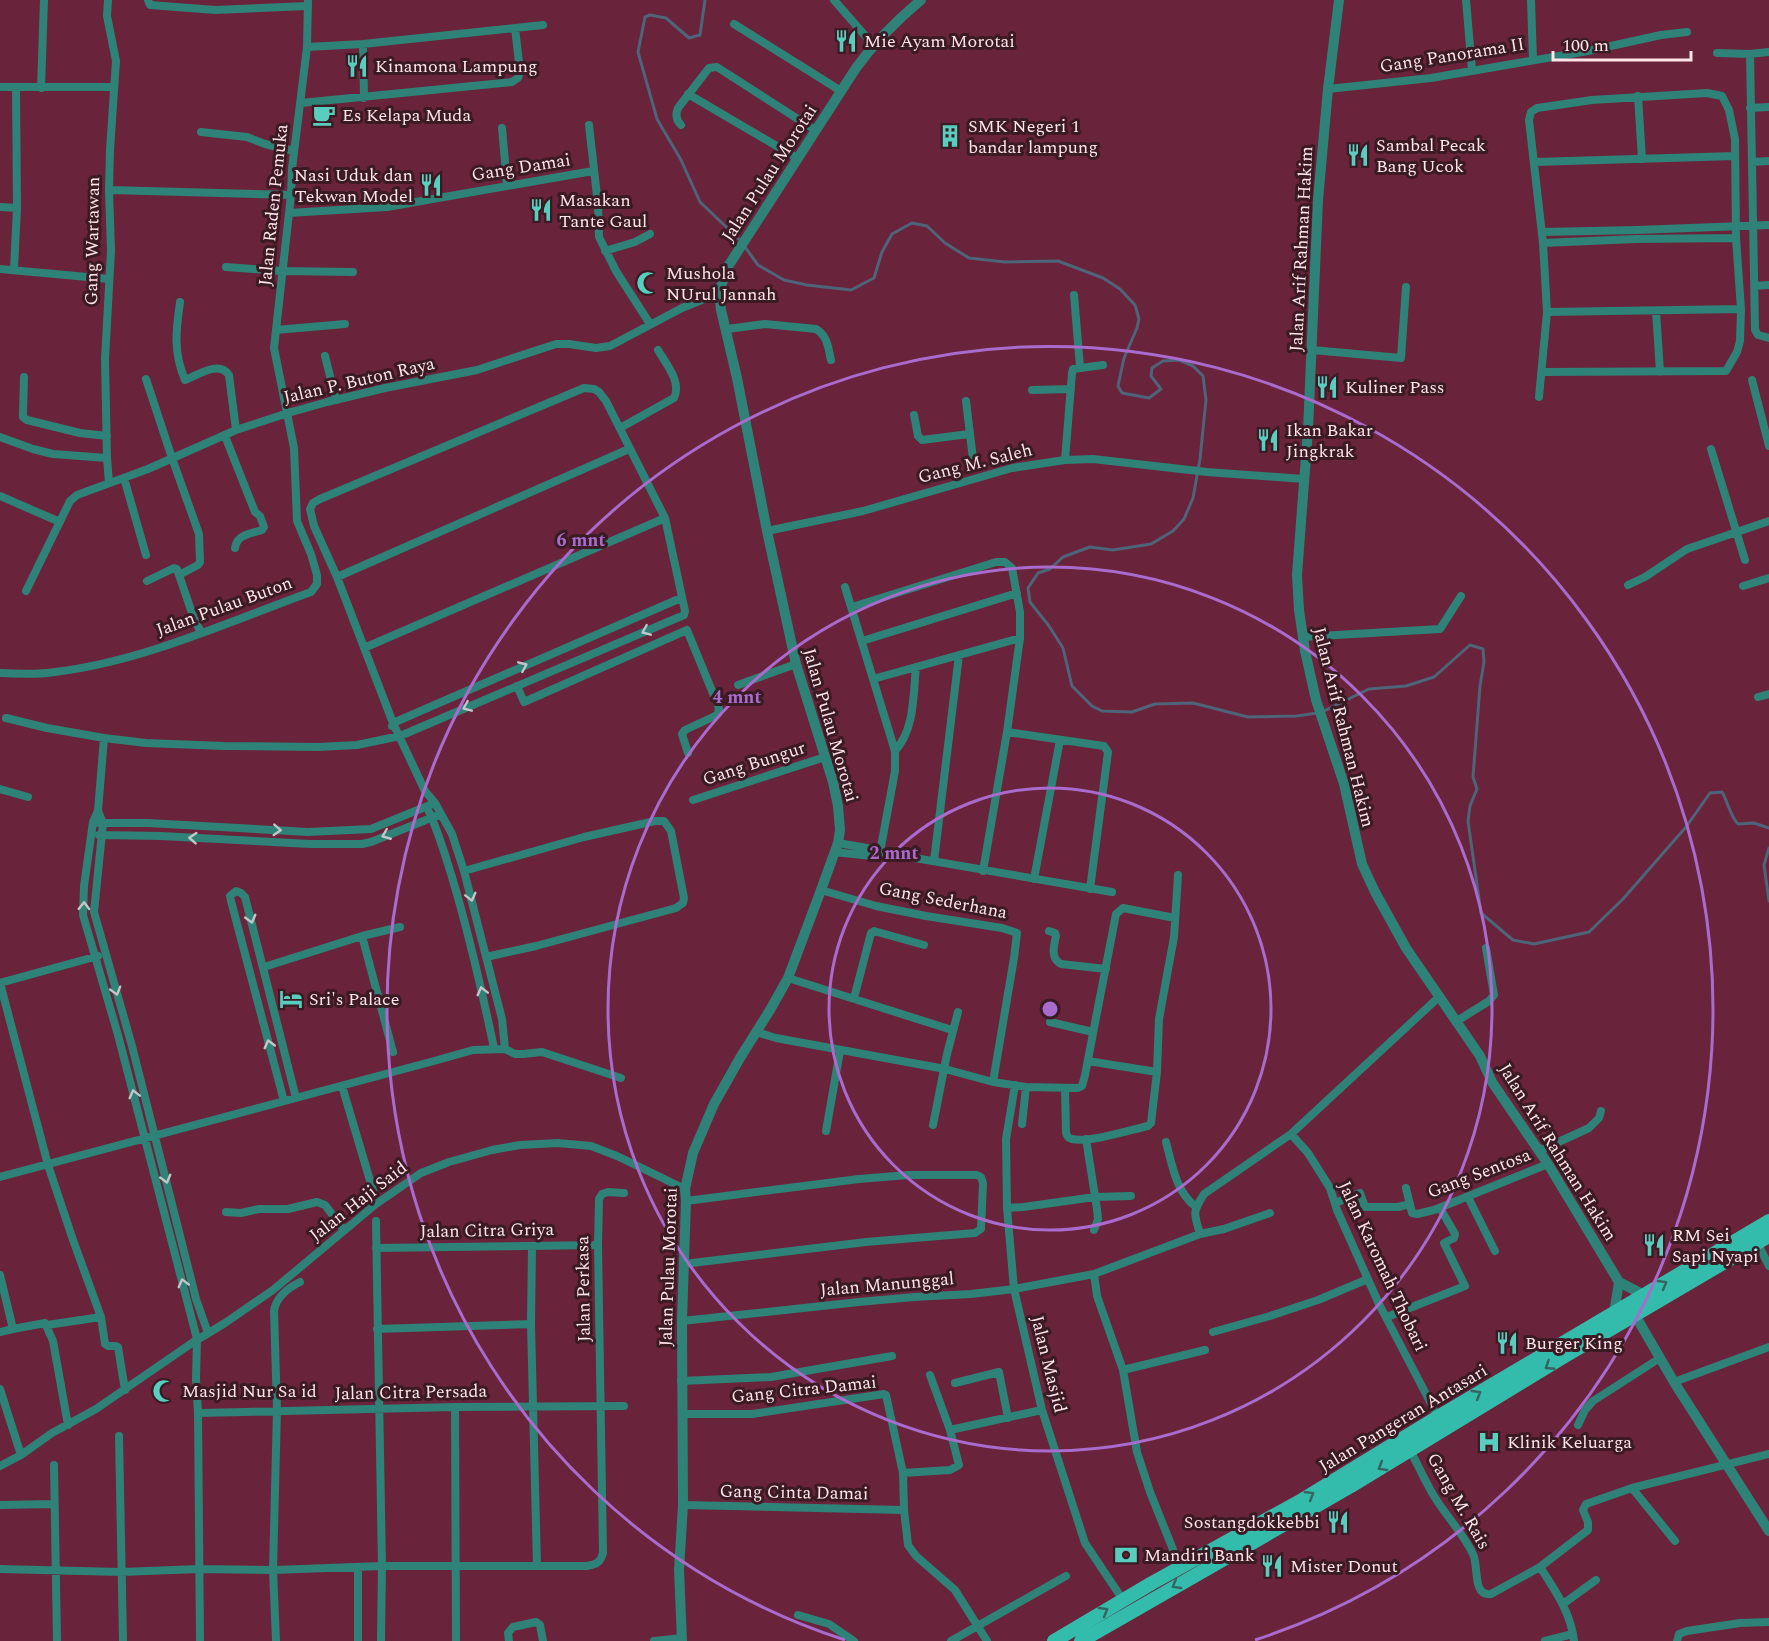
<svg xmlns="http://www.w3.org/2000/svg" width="1769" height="1641" font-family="Spectral,serif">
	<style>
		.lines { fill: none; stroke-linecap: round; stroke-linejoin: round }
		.stream { stroke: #4d6479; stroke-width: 3 }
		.minor-tunnel { stroke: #804054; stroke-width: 8; stroke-dasharray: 8 4; stroke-linecap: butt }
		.minor { stroke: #2e8277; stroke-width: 8 }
		.tertiary { stroke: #2e8277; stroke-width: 10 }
		.primary { stroke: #33bbab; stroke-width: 14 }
		.oneway { stroke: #c0c7c8 }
		.oneway2 { stroke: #376361 }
		.ring { fill: none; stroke: #a96cce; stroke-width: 3 }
		.labels { text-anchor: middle; stroke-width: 6; stroke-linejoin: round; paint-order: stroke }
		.poi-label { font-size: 18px; fill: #ffe4ea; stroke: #3a1b24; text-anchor: start }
		.street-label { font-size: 18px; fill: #ffe4ea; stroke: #3a1b24 }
		.centre { fill: #a96cce; stroke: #3a1b24; stroke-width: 3 }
		.ring-label { font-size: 18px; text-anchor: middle; font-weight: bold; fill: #a96cce; stroke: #3a1b24; stroke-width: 6; stroke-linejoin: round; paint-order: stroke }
	</style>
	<rect width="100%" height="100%" fill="#69233a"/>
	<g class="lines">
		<path class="stream" d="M705,0l-5,35 -11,3 -23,-20 -16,-3 -5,2 -7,35 19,67 24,41 19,42 41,39
			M745,247l13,18 26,15 23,5 44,5 23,-12 8,-26 10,-18 20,-11 15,3 18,17 24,15 36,4 53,-1 45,17 17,11 15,16 4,14 -2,9 -13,30 -6,28 4,7 27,5 12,-9 -10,-13 1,-8 11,-7 16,-1 14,6 10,10 3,24 -6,59 -7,39 -9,21 -11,12 -22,13 -38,6 -23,-3 -27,10 -13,12 -12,4 -10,15 2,14 19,24 14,22 9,38 20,20 10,5 30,1 23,-8 38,-1 55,14 49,-1 20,-3
			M1324,711l45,-22 37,-3 28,-9 36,-32 13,4 1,13 -4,24 -7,91 4,12 -7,17 -2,15 13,92 32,27 21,4 55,-12 34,-33 63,-72 24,-34 12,-1c6,10 8,24 16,32l16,-1 15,5
			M1769,848l-5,17 5,36"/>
		<path class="minor-tunnel" d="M973,459l1,11"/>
		<path class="minor" d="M108,0l-1,16 9,45 -6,89 -1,40 2,61 -6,108 2,99 2,25
			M148,0l2,5 65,5 93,-4
			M834,0l34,39 7,4
			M1466,0l6,70
			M1531,0l2,60
			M734,24l107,67
			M363,44l1,54
			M307,47l56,-3 180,-19
			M1717,53l33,1 19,-2
			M1750,54l5,276 3,5 11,3
			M1,87h113
			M41,88l3,-88
			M1328,89l103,-11 157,-27 73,-16 26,-3
			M688,94l109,64
			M1638,96l4,63
			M301,103l211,-21 6,-4 2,-7 -5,-43
			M1750,108l19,-1
			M589,125l9,80 1,32 17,34 34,53
			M681,125c-5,-5 -6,-10 -3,-17l31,-40 8,-1 98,63
			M502,128l5,57
			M201,132l46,5 18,7 29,7
			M1534,162l201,-6
			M1752,162l17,-1
			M109,190l182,5
			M0,207l17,1
			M289,213l98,-6 206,-36
			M1542,232l95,-2 132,-5
			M1543,243l93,-4 100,-1
			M605,251l30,-9 15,-8
			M226,267l55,4 72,1
			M0,269l109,10
			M14,269l3,-61 -1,-121
			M1755,286l14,-1
			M1074,295l6,72
			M180,302c-4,28 -7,50 5,78 13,-5 34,-20 44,-5l7,55
			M1656,311l4,61
			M1547,312l194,-3
			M727,329l38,-5 51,5c12,7 12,19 15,31
			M276,330l69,-6
			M1312,350l89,8 5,-71
			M325,356l11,44
			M24,377l-1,37v3l4,3 53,13 27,3
			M146,379l26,79 27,76 1,28 -2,3 -19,10
			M1752,380l17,66
			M1032,390l39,-1
			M1539,397l8,-85 -4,-69 -14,-123 2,-8 6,-4 55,-8 115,-7 15,3 7,14 6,29 1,99 5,71 -1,32 -3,11 -11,19 -184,1
			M966,401l7,58
			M914,415l4,21 4,4 47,-6
			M620,428l54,-30c8,-16 -8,-34 -16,-48
			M225,436l30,76 5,4 4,11 -2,3c-12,4 -25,4 -27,18
			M0,437l33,12 20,5 54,4
			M1711,449l34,111
			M1065,460l7,-87 1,-4 30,-4
			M124,478l22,77
			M0,496l60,26
			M767,531l96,-20 149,-43 53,-8 28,-1 114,13 97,7
			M337,577l292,-128
			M147,581l27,-13 3,1 17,50 7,13
			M1628,585l17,-8 42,-28 82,-28
			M1743,586l26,-8
			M26,591l44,-90 7,-6 71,-26 88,-39 52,-17 39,-11 58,-14 92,-18 79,-26h13l27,4 14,-2 72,-38 37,-15
			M852,607l144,-45h9l7,6 8,44v26l-13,94 -24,139
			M1302,637l138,-8 21,-33
			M862,641l155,-48
			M364,648l301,-130
			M0,673c18,1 37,2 55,-1 89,-11 173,-50 256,-80l6,-8v-9l-6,-21 -14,-33 -3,-73 -20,-100 17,-153 1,-26 15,-122 1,-47
			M873,679l147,-41
			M738,685l58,-21
			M517,686l7,16 163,-72 32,78 -1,5 -3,3 -30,14 -3,4 6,19
			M1758,697l11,-3
			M6,718l41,10 57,10 42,5 78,3 94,1 39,-2 43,-9 284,-121 1,-4 -20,-93 -59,-117 -7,-9 -5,-3 -10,-1 -264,111 -7,4 -3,6 4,17 23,51 56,146 32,68 10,12 17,31 12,37 38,148 3,30
			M392,726l1,-3 288,-125
			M1007,732l97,14 4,6 -18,137
			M104,738l-6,73 -5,11 -9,64 -1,29 35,120 79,304 -1,40 2,34 2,228
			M895,751c20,-22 18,-56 21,-84
			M0,789l28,8
			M693,800l132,-43
			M98,811l5,12 -9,89 38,134 64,253 12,34
			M429,812c10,21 16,43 23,65 17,57 30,114 42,171
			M99,823h49l160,9 63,-3 64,-26
			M99,835l62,1 149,8h52l9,-2 70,-28
			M838,843l35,6 7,3 232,40
			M834,852l38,4 8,-4 15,-81v-20l-50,-164
			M934,861l25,-206
			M464,871l120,-34 71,-16h9l7,10 13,67 -1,5 -7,5 -140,38 -50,11
			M1034,879l26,-139
			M821,890l55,16 50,10 76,12 15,5 -3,25 -21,124
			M1049,931l6,2 1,3c-2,10 -6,22 5,28l45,5
			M362,936l31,116
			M264,967l98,-31 38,-9
			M788,978c55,17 109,35 164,52
			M0,983l48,182 25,75 28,77
			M0,983l98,-27
			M854,998l17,-65 3,-2 50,14
			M1457,1021l32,-20 5,-6 -8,-47
			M1050,1022l43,10
			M756,1032l20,6 169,31 48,13 33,5 52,1 4,-2 3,-11 31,-161 7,-6 52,10
			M1088,1061l69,11
			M1015,1085l-9,54 1,69 7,81 28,121 43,133 38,57
			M342,1086l32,108
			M1065,1088l1,45c2,4 1,5 6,6 18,4 58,-9 76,-13l3,-3 6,-51 2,-53 15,-82 4,-62
			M284,1101l-53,-200 -1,-5 6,-5 5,2 4,4 51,201
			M1022,1124l4,-37
			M933,1125l14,-71 11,-42
			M826,1131l14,-80
			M1291,1134l17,19 22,35 7,22 42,94 59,113
			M1086,1139l11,70 1,10 -4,11
			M1166,1142c6,23 10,50 30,65
			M1539,1151l50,-23 10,-10 2,-7
			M0,1177l434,-116 39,-11 32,-1 10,5h8l19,-2 79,26
			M1406,1188l6,25 5,1 17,-4 114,-46
			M1468,1197l27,54
			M1335,1203l25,-10 5,14h33l12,-3
			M1007,1208l16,-1 72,-10 36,-1
			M226,1212l15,1 18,-4h29l29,-7 8,3 19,25
			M376,1221l6,345 -1,75
			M1200,1234c-6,-21 -8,-21 4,-40l87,-60 149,-138
			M1757,1242l12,24
			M532,1247l-1,77 6,242
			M376,1248l222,-3
			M684,1264l182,-22 109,-9 6,-4 2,-46 -2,-6 -4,-2h-69l-49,4 -173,22
			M1094,1274l3,22 26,74 14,82 13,40 30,75
			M0,1275l13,54 32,-6 8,18 15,84
			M1387,1317l78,-31 -21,-43 10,-5 1,-4 -15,-26
			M682,1321l177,-19 55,-5 57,-3 43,-5 80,-15 106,-40 24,-5 46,-16
			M47,1325l54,-8 4,27 3,2h8l2,1 7,43
			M377,1329l154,-5
			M0,1332l13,-3
			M1213,1332l57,-16 48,-16 50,-21
			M1123,1370l82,-20
			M930,1375l20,55
			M681,1381l90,-4 121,-21
			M1674,1382l95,-35
			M955,1383l44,-11 9,46
			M0,1389l21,66
			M455,1407l1,234
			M198,1413l257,-6 169,-1
			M683,1414h69l132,-20 2,1 17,78 1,37 4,35 8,11 39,34 32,51
			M1578,1425l7,-15 8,-9 67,-43
			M119,1436l4,205
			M1410,1450c8,15 15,31 24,46 12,20 29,37 39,58 6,12 -1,43 18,40l49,-27 48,-37v-8l-5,-12 3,-6 46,-16 137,-34
			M54,1465l3,176
			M0,1466l21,-11 31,-22 44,-24 96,-66 33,-20 48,-33 103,-86 45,-31 28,-11 43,-12 28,-5 38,-2 33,3 26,10 68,33
			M903,1473l47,-3 9,-5 -9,-35 92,-20
			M1632,1488l43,53
			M0,1505l54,-1
			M683,1505l221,5
			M1540,1567c15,23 31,46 34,74
			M0,1569l121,3 78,-3 74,1 109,-4h205c10,-2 13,-3 16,-13l-5,-308 1,-46 3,-5 6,-2 16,1
			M1563,1604l33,-24
			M798,1615l31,9 25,17
			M276,1641l-3,-71 4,-160 -3,-99c2,-14 14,-23 26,-29
			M358,1641v-74
			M509,1641l-1,-8 5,-6 23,-5 4,3 3,16
			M654,1641l28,-3
			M951,1641l115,-65
			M1545,1641l28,-7
			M1677,1641l2,-7 8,-3 53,-8 29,-1"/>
		<path class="tertiary" d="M1339,0l-11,89 -10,111 -10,230 -11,145 2,35 6,41 11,49 28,84 18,80 13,28 31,56 74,108 12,26 56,82 71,118 25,13
			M1614,1313l5,-31
			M1635,1315l39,67 95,149
			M682,1641l-3,-71 4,-65 -1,-184 4,-120 -1,-12 8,-36 21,-49 26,-46 30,-48 18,-32 33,-88 17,-47 2,-13 -2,-24 -5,-24 -37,-118 -29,-133 -30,-153 -16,-68 -2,-17 8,-25 129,-200c19,-26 40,-47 65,-68"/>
		<path class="primary" d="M1054,1641l98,-58 150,-83 136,-83 331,-196
			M1081,1641l270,-155 212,-129 206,-121"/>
	</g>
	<defs><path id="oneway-chevron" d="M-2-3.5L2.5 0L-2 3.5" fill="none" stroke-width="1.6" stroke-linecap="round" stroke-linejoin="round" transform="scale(1.5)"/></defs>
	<g class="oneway">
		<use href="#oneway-chevron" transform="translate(646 631) rotate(157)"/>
		<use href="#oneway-chevron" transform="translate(523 666) rotate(-23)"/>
		<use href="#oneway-chevron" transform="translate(467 707) rotate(157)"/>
		<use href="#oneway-chevron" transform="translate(277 830) rotate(3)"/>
		<use href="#oneway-chevron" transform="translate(386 835) rotate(158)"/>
		<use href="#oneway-chevron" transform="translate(193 838) rotate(-176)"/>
		<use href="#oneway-chevron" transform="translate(471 897) rotate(76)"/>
		<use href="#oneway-chevron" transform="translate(84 906) rotate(-89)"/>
		<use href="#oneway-chevron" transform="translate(251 919) rotate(75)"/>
		<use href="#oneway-chevron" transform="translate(116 991) rotate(74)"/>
		<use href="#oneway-chevron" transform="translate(482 991) rotate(-104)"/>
		<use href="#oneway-chevron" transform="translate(269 1044) rotate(-105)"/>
		<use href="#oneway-chevron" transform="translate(134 1094) rotate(-104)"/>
		<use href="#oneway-chevron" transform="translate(166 1179) rotate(75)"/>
		<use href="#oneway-chevron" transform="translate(183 1283) rotate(-105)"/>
	</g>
	<g class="oneway2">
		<use href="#oneway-chevron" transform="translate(1663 1284) rotate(-30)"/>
		<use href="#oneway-chevron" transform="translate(1549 1366) rotate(147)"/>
		<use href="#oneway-chevron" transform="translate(1477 1394) rotate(-31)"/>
		<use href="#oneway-chevron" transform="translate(1382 1467) rotate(149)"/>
		<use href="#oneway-chevron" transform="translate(1310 1495) rotate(-31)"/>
		<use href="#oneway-chevron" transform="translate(1176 1585) rotate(150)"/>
		<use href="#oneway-chevron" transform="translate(1104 1611) rotate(-30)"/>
	</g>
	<g class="ring">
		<circle cx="1050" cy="1009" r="221"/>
		<circle cx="1050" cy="1009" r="442"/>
		<path d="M845 1640A663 663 0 1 1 1255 1640"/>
	</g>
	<defs>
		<g id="restaurant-bare" transform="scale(1.8)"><path d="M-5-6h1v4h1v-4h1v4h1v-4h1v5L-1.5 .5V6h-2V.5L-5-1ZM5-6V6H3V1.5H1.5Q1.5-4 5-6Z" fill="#5acebe" stroke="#3a1b24" stroke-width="2.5" paint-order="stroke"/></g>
		<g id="cafe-bare" transform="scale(1.8)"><path d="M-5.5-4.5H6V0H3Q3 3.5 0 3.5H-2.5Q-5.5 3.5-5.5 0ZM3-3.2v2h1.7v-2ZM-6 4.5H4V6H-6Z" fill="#5acebe" stroke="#3a1b24" stroke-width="2.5" paint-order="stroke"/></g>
		<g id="building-bare" transform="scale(1.8)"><path d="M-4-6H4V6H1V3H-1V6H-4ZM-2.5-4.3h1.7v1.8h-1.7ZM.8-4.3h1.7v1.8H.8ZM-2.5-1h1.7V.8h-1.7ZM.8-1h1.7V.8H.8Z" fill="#5acebe" stroke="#3a1b24" stroke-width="2.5" paint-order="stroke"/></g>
		<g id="mosque-bare" transform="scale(1.8)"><path d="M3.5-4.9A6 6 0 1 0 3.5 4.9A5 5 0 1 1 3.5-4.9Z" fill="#5acebe" stroke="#3a1b24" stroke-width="2.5" paint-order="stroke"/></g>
		<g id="hotel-bare" transform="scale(1.8)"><path d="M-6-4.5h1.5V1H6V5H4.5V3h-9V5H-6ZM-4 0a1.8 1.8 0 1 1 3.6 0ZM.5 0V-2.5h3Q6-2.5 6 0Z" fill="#5acebe" stroke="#3a1b24" stroke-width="2.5" paint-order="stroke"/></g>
		<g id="hospital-bare" transform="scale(1.8)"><path d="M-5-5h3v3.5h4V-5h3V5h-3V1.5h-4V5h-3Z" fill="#5acebe" stroke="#3a1b24" stroke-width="2.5" paint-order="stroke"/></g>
		<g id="bank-bare" transform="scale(1.8)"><path d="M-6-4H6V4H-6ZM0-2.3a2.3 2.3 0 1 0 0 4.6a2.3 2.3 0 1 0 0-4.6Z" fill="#5acebe" stroke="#3a1b24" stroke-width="2.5" paint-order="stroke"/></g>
	</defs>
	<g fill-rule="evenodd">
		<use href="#restaurant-bare" x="846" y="41"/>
		<use href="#restaurant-bare" x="357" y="66"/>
		<use href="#cafe-bare" x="324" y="115"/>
		<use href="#building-bare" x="950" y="136"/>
		<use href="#restaurant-bare" x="1358" y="155"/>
		<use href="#restaurant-bare" x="431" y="185"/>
		<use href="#restaurant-bare" x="541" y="210"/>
		<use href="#mosque-bare" x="648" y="283"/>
		<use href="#restaurant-bare" x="1327" y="387"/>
		<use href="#restaurant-bare" x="1268" y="440"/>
		<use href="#hotel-bare" x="291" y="999"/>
		<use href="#restaurant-bare" x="1654" y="1245"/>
		<use href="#restaurant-bare" x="1507" y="1343"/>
		<use href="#mosque-bare" x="164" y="1391"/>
		<use href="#hospital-bare" x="1489" y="1442"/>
		<use href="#restaurant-bare" x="1338" y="1522"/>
		<use href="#bank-bare" x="1126" y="1555"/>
		<use href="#restaurant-bare" x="1272" y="1566"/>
	</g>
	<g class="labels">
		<g class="poi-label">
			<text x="864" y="47">Mie Ayam Morotai</text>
			<text x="375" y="72">Kinamona Lampung</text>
			<text x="342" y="121">Es Kelapa Muda</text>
			<text x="968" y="132">SMK Negeri 1<tspan x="968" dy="21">bandar lampung</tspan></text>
			<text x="1376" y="151">Sambal Pecak<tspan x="1376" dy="21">Bang Ucok</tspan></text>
			<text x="413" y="181" text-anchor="end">Nasi Uduk dan<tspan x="413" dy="21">Tekwan Model</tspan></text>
			<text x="559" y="206">Masakan<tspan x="559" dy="21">Tante Gaul</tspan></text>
			<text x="666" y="279">Mushola<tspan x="666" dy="21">NUrul Jannah</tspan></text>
			<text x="1345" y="393">Kuliner Pass</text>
			<text x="1286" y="436">Ikan Bakar<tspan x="1286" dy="21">Jingkrak</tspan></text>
			<text x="309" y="1005">Sri's Palace</text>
			<text x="1672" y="1241">RM Sei<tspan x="1672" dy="21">Sapi Nyapi</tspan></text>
			<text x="1525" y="1349">Burger King</text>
			<text x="182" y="1397">Masjid Nur Sa id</text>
			<text x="1507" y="1448">Klinik Keluarga</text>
			<text x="1320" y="1528" text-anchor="end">Sostangdokkebbi</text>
			<text x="1144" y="1561">Mandiri Bank</text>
			<text x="1290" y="1572">Mister Donut</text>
		</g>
		<g class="street-label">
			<text transform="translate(1452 55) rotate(-9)" y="6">Gang Panorama II</text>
			<text transform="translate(521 167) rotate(-9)" y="6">Gang Damai</text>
			<text transform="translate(769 173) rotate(-57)" y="6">Jalan Pulau Morotai</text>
			<text transform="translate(273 205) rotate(-84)" y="6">Jalan Raden Pemuka</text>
			<text transform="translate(92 241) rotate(-89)" y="6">Gang Wartawan</text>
			<text transform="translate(1301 249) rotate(-87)" y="6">Jalan Arif Rahman Hakim</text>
			<text transform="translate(359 380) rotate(-13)" y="6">Jalan P. Buton Raya</text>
			<text transform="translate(975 463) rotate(-14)" y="6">Gang M. Saleh</text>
			<text transform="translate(224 606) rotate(-20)" y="6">Jalan Pulau Buton</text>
			<text transform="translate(831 725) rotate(74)" y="6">Jalan Pulau Morotai</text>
			<text transform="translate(1344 727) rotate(76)" y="6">Jalan Arif Rahman Hakim</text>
			<text transform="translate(754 763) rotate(-18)" y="6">Gang Bungur</text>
			<text transform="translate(943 900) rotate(11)" y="6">Gang Sederhana</text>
			<text transform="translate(1558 1152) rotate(58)" y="6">Jalan Arif Rahman Hakim</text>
			<text transform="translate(1479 1173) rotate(-21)" y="6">Gang Sentosa</text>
			<text transform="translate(358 1201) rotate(-38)" y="6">Jalan Haji Said</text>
			<text transform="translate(487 1230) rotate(-1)" y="6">Jalan Citra Griya</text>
			<text transform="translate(1383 1266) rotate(65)" y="6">Jalan Karomah Thobari</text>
			<text transform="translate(668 1267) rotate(-88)" y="6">Jalan Pulau Morotai</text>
			<text transform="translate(887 1284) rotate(-5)" y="6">Jalan Manunggal</text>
			<text transform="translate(583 1289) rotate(-91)" y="6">Jalan Perkasa</text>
			<text transform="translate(1049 1364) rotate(76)" y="6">Jalan Masjid</text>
			<text transform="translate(804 1389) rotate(-6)" y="6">Gang Citra Damai</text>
			<text transform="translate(411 1392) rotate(-1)" y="6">Jalan Citra Persada</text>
			<text transform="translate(1403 1418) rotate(-31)" y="6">Jalan Pangeran Antasari</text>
			<text transform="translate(794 1492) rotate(1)" y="6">Gang Cinta Damai</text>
			<text transform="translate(1459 1501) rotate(60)" y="6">Gang M. Rais</text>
		</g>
	</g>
	<circle cx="1050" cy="1009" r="9" class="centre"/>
	<g class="ring-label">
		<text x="581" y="546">6 mnt</text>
		<text x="737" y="703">4 mnt</text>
		<text x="894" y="859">2 mnt</text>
	</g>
	<path d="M1553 51v9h138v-9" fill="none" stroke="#ffe4ea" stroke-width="3"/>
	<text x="1562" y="51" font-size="18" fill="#ffe4ea" stroke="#3a1b24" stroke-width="4.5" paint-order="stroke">100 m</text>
</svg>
